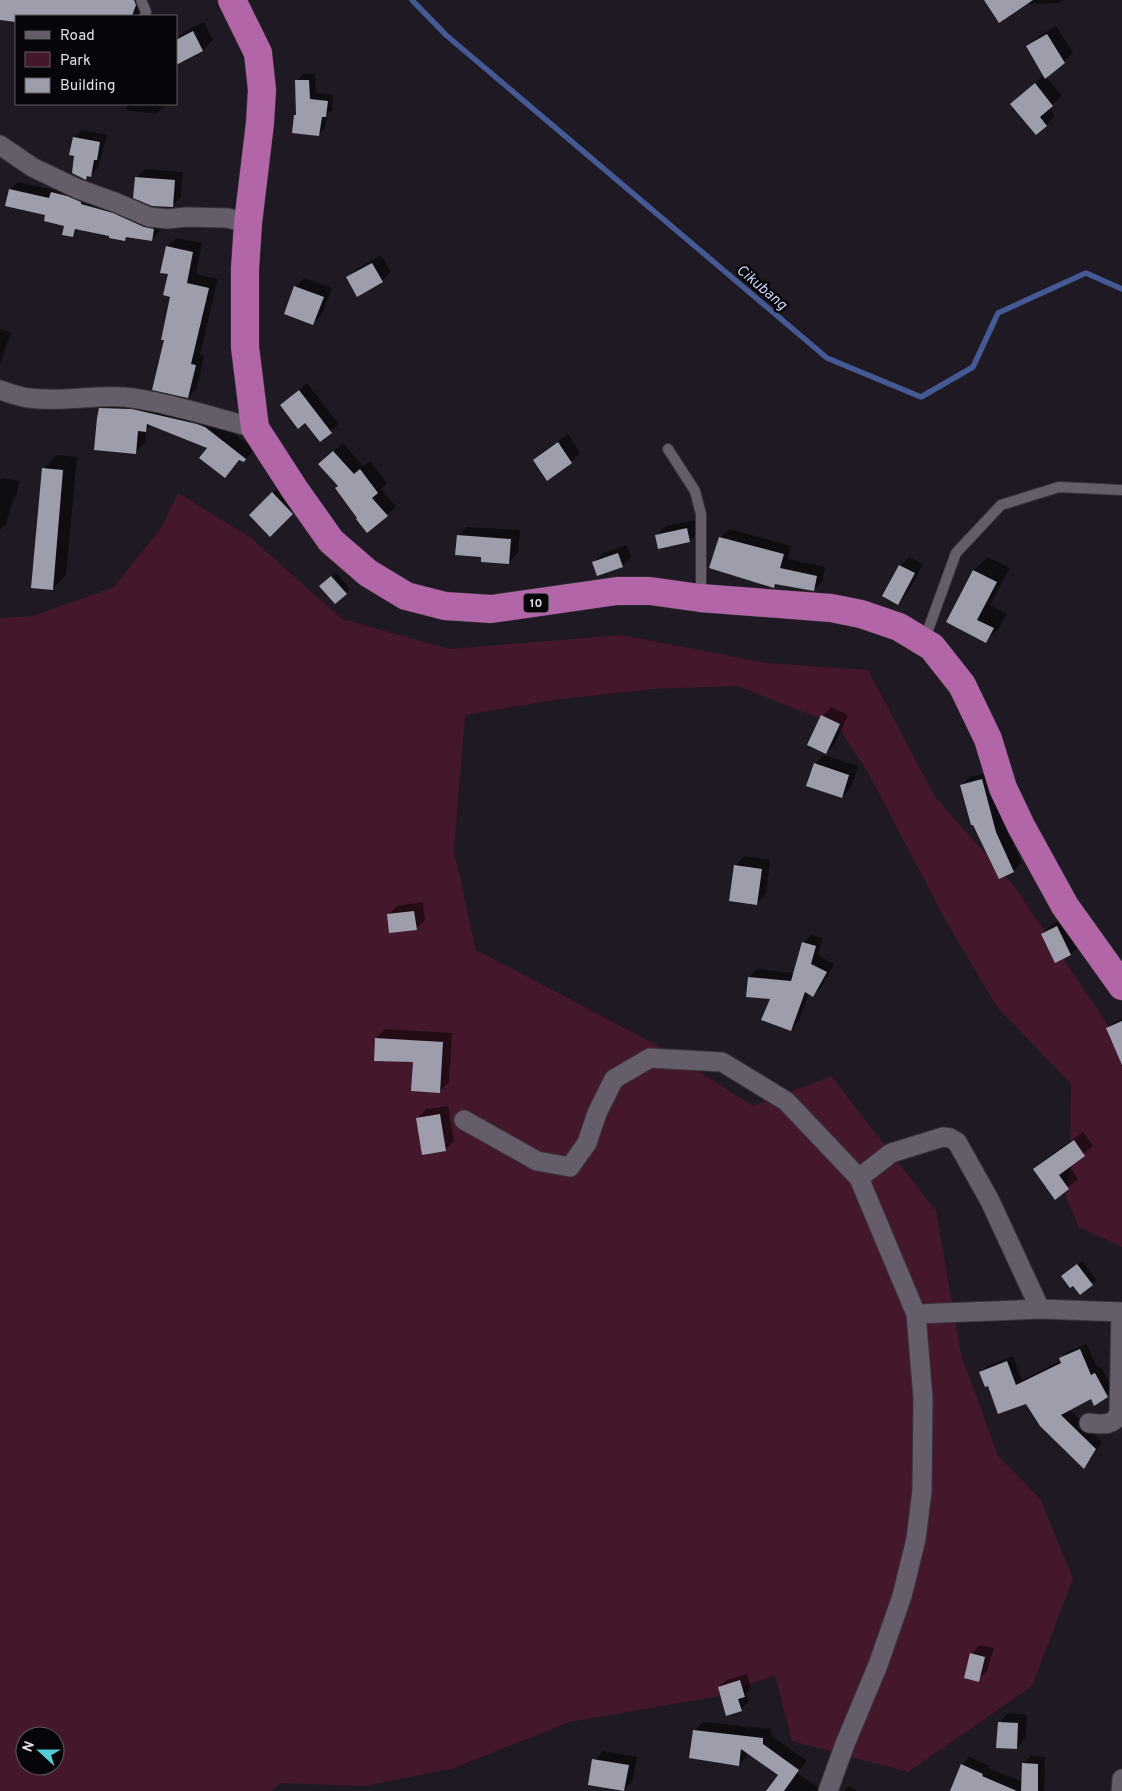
<svg xmlns="http://www.w3.org/2000/svg" width="1122" height="1791" font-family="Overpass,sans-serif">
	<style>
		.green { fill: #44172c; fill-rule: evenodd }
		.shadow { fill: #0007 }
		.lines { fill: none; stroke-linecap: round; stroke-linejoin: round }
		.stream { stroke: #455a94; stroke-width: 5.5 }
		.building { fill: #9e9dac }
		.service-casing { stroke: #39343c; stroke-width: 12 }
		.minor-casing { stroke: #39343c; stroke-width: 21 }
		.trunk-casing { stroke: #39343c; stroke-width: 29 }
		.service { stroke: #655e6a; stroke-width: 10 }
		.minor { stroke: #655e6a; stroke-width: 19 }
		.trunk { stroke: #b266a8; stroke-width: 28 }
		.labels { text-anchor: middle; stroke-width: 5; stroke-linejoin: round; paint-order: stroke }
		.shield { fill: #070509; stroke: #a09da3; stroke-width: 1 }
		.shield-label { font-size: 12px; font-weight: bold; fill: #e2dee5 }
		.water-label { font-size: 15px; font-style: italic; fill: #c7d5f8; stroke: #070509 }
	</style>
	<rect width="100%" height="100%" fill="#1f1923"/>
	<path class="green" d="M178,493l73,45 91,81 107,30 172,-14 146,28 101,7 67,127 80,90 107,159v201l-43,-20 -13,-29 4,-37 1,-77 -74,-77 -51,-86 -76,-145 -33,-51 -100,-39 -85,3 -91,10 -96,16 -11,136 22,99 179,94 98,62 78,-30 105,135 25,143 37,102 43,44 32,79 -41,107 -124,86 -116,-31 -17,-66 -61,22 -145,25 -115,46 -90,18 -83,-3 -11,8h-270v-1173l33,-2 81,-29 47,-59zM25,1736h30v30h-30z"/>
	<path class="shadow" d="M0,0h144l-6,16h-122v5l-16,-2z
		M1027,0h36l-3,3 -33,1z
		M204,22l9,18 -10,10 -27,-10 9,-9z
		M1056,26l17,27 -27,24 16,19 -13,12 6,8 -9,9 -34,-21 32,-29 -16,-29 9,-9z
		M303,74h12l1,19 17,2 -1,15 -5,4 -2,14 -6,7 -24,-19 2,-3 -1,-32z
		M127,104h39l-10,10 -30,-4z
		M82,130l25,5 -9,33 -12,11 -10,-24 -2,-17z
		M145,169l38,3 -2,25 -9,9 -36,-28z
		M18,182l37,8 4,-5 102,36 -2,11 -7,8 -24,-4 -3,4 -14,-5 -31,-7 -7,7 -8,-10 -55,-35z
		M176,238l26,5 -6,31 22,5 -18,76 4,1 -7,32 -9,9 -23,-57 7,-44 -5,-49z
		M381,255l10,17 -9,9 -34,-3 9,-9z
		M304,278l28,10 -10,26 -9,9 -18,-36z
		M0,329l11,3 -11,32z
		M307,383l32,41 -19,16 -15,-19 -24,-16z
		M110,400l104,18 40,31 -10,12 -4,-2 -15,17 -16,-29 -58,-23 -5,6 -1,13 -10,9 -34,-43z
		M568,434l12,19 -9,9 -24,17 -12,-19 9,-9z
		M343,443l20,23 7,-5 17,22 -6,6 15,17 -9,9 -28,3 -20,-33 -10,-30z
		M57,455l20,2 -11,118 -14,14 -9,-120z
		M2,478l17,3 -2,13 -3,3 -8,27 -6,6v-50z
		M282,484l19,20 -31,31 -19,-20z
		M696,520l3,12 -9,9 -34,-6 10,-9z
		M467,527l53,3 -2,23 -9,9 -27,-6 -24,-20z
		M729,529l62,17 -3,13 37,8 -3,14 -8,9 -37,-7 -3,3 -54,-48z
		M627,545l4,12 -9,9 -28,-4 9,-9z
		M909,557l14,7 -16,30 -9,9 2,-37z
		M988,557l22,11 -20,37 17,9 -8,14 -14,14 -37,-20 26,-52z
		M336,572l14,17 -15,13 -10,-20z
		M831,707l17,8 -13,29 -9,9 -4,-37z
		M824,755l34,11 -7,22 -9,9 -27,-33z
		M990,772l14,51 18,40 -9,8 -52,-85 8,-9z
		M744,856l26,4 -4,34 -9,9 -22,-37z
		M423,902l2,18 -9,9 -28,-14 9,-9z
		M1066,917l14,28 -9,9 -15,8 -14,-28 9,-9z
		M811,935l12,3 -5,17 16,9 -13,23 -8,8 -4,-2 -10,28 -9,9 -19,-32 -22,-21 8,-8 37,4 9,-30z
		M1122,1019v39l-15,-30 4,-4z
		M385,1029l67,4 -3,49 -9,9 -26,-30 -38,-23z
		M448,1106l6,35 -9,9 -28,-31 9,-10z
		M1083,1132l10,14 -24,20 9,13 -23,19 -20,-29 9,-9z
		M1082,1261l15,19 -4,4 -26,-12z
		M1086,1344l12,25 3,-2 13,24 -7,6h-16l-22,12 33,33 -12,19 -6,6 -58,-65 -37,-17 -8,-12 6,-7 26,-10 9,24 39,-19 -1,-2 7,-7z
		M980,1645l14,3 -7,23 -9,9 -7,-26z
		M747,1674l4,14 -5,6 3,8 -8,7 -22,-22 8,-7z
		M1008,1713l19,2 -2,24 -9,9 -17,-25z
		M703,1722l69,7 -1,6 36,26 -10,12 27,18h-56l11,-16 -31,-23 -1,4 -9,9 -44,-34z
		M603,1751l34,6 -4,23 -9,10 -30,-30z
		M1031,1756l14,1 -1,34h-93l11,-26 7,-8 20,9 -1,2 35,14v-18z
		M849,1786l8,4v1h-13z"/>
	<g class="lines">
		<path class="stream" d="M412,0l34,35 381,323 94,39 52,-30 25,-54 88,-40 36,16"/>
	</g>
	<path class="building" d="M0,0h134l2,5 -4,11h-116v6l-16,-2z
		M984,0h49l-34,23z
		M193,31l10,20 -27,14v-25z
		M1047,34l18,29 -20,16 -19,-33z
		M295,80h14l1,19 18,2 -2,16h-4l-3,19 -27,-3 2,-18h2z
		M1035,83l18,23 -13,11 7,9 -11,9 -26,-31z
		M73,137l27,5 -3,18h-3l-3,17 -4,-1 -1,4 -14,-7 2,-17 -5,-1z
		M135,177l40,3 -2,27 -21,-1 -19,-8z
		M9,189l40,9 2,-6 16,4 14,6v2l32,9 31,14 10,2 -2,12 -26,-4 -1,4 -16,-3v-2l-34,-7 -2,8 -11,-2 2,-9 -20,-5 1,-6 -40,-9z
		M166,246l27,6 -6,31 22,5 -18,76 5,1 -8,33 -36,-8 12,-50h-3l9,-43 -7,-2 5,-21 -8,-1z
		M372,263l11,19 -26,15 -11,-20z
		M294,286l30,11 -11,28 -29,-11z
		M299,390l33,43 -12,9 -15,-19 -7,6 -18,-24z
		M99,408l33,1 65,15 8,3 41,32 -2,3 -5,-2 -14,18 -26,-20 8,-10 -60,-24 -1,8 -8,-1 -2,23 -42,-4 3,-32z
		M558,442l14,21 -25,18 -14,-21z
		M333,451l21,23 6,-5 18,24 -6,5 16,18 -21,17 -11,-14 1,-1 -22,-30 3,-2 -20,-22z
		M42,468l21,2 -10,120 -22,-2z
		M272,492l21,22 -23,23 -21,-22z
		M687,528l3,14 -32,7 -3,-14z
		M457,535l54,4 -2,25 -28,-2v-5l-26,-2z
		M719,537l65,17 -4,14 37,8 -3,15 -39,-7 -1,4 -65,-20z
		M618,553l5,14 -26,9 -5,-14z
		M899,565l16,8 -17,32 -16,-9z
		M973,570l24,12 -20,38 17,8 -8,15 -40,-21z
		M331,576l16,18 -12,10 -16,-18z
		M821,715l19,9 -14,30 -19,-9z
		M814,763l35,12 -7,23 -36,-12z
		M982,779l14,53 18,40 -15,7 -26,-54h-2l-11,-40z
		M734,865l28,4 -5,36 -28,-4z
		M414,911l3,19 -28,3 -2,-19z
		M1057,926l14,29 -16,8 -14,-29z
		M802,942l14,4 -5,18 16,8 -14,25 -8,-5 -14,39 -30,-11 9,-21 -24,-2 2,-20 43,4z
		M1122,1021v44l-16,-37z
		M375,1038l68,4 -3,51 -29,-2 2,-29 -39,-1z
		M440,1114l6,37 -24,4 -6,-37z
		M1074,1140l11,16 -26,19 10,14 -14,11 -22,-31z
		M1077,1264l16,21 -13,10 -7,-9 -3,2 -9,-12z
		M1080,1349l11,26 4,-2 13,24 -14,9 -3,-7 -30,16 35,34 -12,20 -44,-43 -14,-22 -28,10 -10,-28 -3,1 -6,-15 28,-11 9,24 45,-22 -2,-5z
		M970,1653l15,4 -6,25 -15,-4z
		M740,1680l5,17 -7,2 4,12 -16,5 -8,-29z
		M998,1722l20,1 -1,26 -21,-1z
		M693,1730l70,8v6l36,26 -15,21h-18l12,-16 -37,-26 -2,17 -50,-8z
		M592,1759l37,6 -5,26 -36,-6z
		M1022,1763l16,1v27h-17z
		M961,1764l22,10 -1,2 35,15h-67z"/>
	<g class="lines">
		<g class="service-casing">
			<path id="service" d="M141,0l5,12 -1,4
				M668,449l27,42 6,23v83
				M924,641l32,-88 45,-48 58,-18 63,3"/>
		</g>
		<g class="minor-casing">
			<path id="minor" d="M0,145l32,22 46,22 39,14 32,14 19,2 18,-2 41,1 21,5
				M0,390c9,3 20,7 29,8 35,5 70,-5 104,0 41,6 82,20 122,30
				M464,1120l73,41 33,6 17,-24 10,-30 17,-34 36,-21 72,4 64,39 73,77
				M916,1314l124,-5 82,3
				M1089,1423c12,1 25,4 30,-10l2,-101
				M828,1791l17,-47 33,-79 24,-69 14,-57 6,-48 1,-93 -7,-84 -57,-136 32,-25 52,-16 7,1 7,4 33,59 50,108
				M1121,1791l1,-12"/>
		</g>
		<g class="trunk-casing">
			<path id="trunk" d="M232,0l26,53 4,37 -2,33 -12,100 -3,46v78l10,81 40,62 36,51 37,32 38,23 39,10 46,3 126,-18h33l50,7 131,10 30,6 38,13 33,20 30,38 26,54 15,49 18,38 44,80 57,80"/>
		</g>
		<use href="#service" class="service"/>
		<use href="#minor" class="minor"/>
		<use href="#trunk" class="trunk"/>
	</g>
	<g class="labels">
		<rect class="shield" x="523.5" y="593.5" width="25" height="19" rx="4"/>
		<g class="shield-label">
			<text x="536" y="607">10</text>
		</g>
		<g class="water-label">
			<text transform="translate(762 287) rotate(40)" y="5">Cikubang</text>
		</g>
	</g>
	<rect x="15" y="15" width="162" height="90" fill="#070509" stroke="#5f5c61"/>
	<rect x="25" y="31" width="25" height="8" fill="#655e6a" stroke="#5f5c61"/>
	<text x="60" y="40" font-size="15" fill="#e2dee5">Road</text>
	<rect x="25" y="52" width="25" height="15" fill="#44172c" stroke="#5f5c61"/>
	<text x="60" y="65" font-size="15" fill="#e2dee5">Park</text>
	<rect x="25" y="78" width="25" height="15" fill="#9e9dac" stroke="#5f5c61"/>
	<text x="60" y="90" font-size="15" fill="#e2dee5">Building</text>
	<g transform="translate(40 1751) rotate(291)"><circle r="24" fill="#070509" stroke="#5f5c61"/>
	<path d="M0-4L9 19L0 12L-9 19Z" fill="#52ccd5"/>
	<text y="-8" font-size="14" font-weight="bold" text-anchor="middle" fill="#e2dee5">N</text>
	</g>
</svg>
